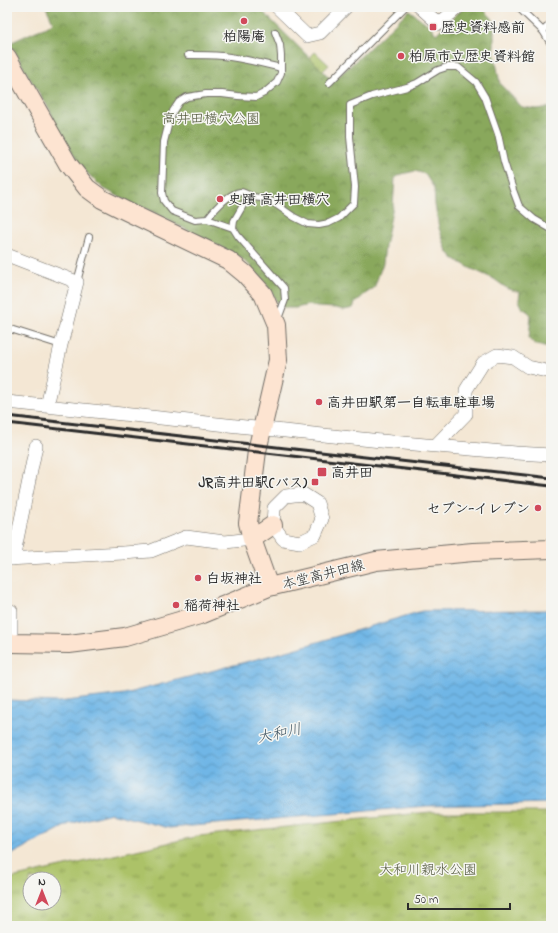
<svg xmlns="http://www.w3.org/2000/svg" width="558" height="933" font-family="'Indie Flower','Klee One',sans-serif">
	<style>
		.grass { fill: url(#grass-tufts); stroke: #6c7649; fill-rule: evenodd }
		.forest { fill: url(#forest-crowns); stroke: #5a6a44 }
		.water { fill: url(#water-waves); stroke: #4d7088 }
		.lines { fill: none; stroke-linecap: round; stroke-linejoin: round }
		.lane-casing { stroke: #716d66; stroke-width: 8 }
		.street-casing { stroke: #716d66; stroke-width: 14 }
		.secondary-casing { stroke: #716d66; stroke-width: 20 }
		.lane { stroke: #fff; stroke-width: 6 }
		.street { stroke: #fff; stroke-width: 13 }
		.secondary { stroke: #fde4d1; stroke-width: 18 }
		.rail { stroke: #2b2b2b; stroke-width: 3 }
		.poi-dot { fill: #d1495b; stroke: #f6f6f2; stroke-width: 1.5 }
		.labels { text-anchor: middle; stroke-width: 3; stroke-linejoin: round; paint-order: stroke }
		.poi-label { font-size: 14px; font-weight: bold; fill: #2b2b2b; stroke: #f6f6f2; text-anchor: start }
		.park-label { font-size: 14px; fill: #52583d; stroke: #f6f6f2 }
		.street-label { font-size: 14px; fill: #2b2b2b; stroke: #f6f6f2 }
		.water-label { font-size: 15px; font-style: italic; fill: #3f5563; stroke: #f6f6f2 }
	</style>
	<defs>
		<pattern id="grass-tufts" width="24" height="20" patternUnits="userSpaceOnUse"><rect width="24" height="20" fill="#acc267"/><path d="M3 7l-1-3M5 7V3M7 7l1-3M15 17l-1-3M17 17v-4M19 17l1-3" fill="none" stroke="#8c9e55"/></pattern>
		<pattern id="forest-crowns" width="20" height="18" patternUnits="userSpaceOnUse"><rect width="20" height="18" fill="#89a85c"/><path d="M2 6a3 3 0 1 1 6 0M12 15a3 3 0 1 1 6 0" fill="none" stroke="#70894c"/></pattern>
		<pattern id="water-waves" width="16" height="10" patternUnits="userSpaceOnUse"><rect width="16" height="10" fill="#6fb6e6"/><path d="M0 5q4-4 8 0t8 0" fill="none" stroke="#5b94bb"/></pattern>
	</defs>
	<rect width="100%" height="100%" fill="#f6f6f2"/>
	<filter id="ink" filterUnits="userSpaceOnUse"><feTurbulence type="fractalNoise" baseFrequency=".025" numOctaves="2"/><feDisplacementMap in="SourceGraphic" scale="8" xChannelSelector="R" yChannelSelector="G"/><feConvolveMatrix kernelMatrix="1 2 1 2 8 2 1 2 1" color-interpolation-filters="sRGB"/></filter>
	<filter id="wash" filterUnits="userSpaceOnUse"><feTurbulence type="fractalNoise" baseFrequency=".012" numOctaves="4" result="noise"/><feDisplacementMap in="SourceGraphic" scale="16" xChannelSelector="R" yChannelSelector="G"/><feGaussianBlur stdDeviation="0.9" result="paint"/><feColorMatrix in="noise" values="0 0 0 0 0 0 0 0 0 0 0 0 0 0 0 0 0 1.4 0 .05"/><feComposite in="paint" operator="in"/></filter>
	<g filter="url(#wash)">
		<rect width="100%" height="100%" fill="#f4e7d4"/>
		<path class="grass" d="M315,52l14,13 -10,10 -9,-9 1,-10z
			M430,812h121v114h-544v-47l192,-43zM30,879h24v24h-24z"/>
		<path class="forest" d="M46,7h212l75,74 29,-26 47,-45 21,16 6,8 19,-19 11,-8h15l11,11 2,7v26l6,33 22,23 14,2 15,-2v242l-14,-4 -8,-6 2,-24 -4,-4 -5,-3 -3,-8 1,-8 -12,-3 -14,-10 -24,-11 -17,-10 -6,-7 -8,-23 -4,-23 -1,-17 -9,-14 -10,-3 -13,3 -7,4 -2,28 -8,40 -2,17 -9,25 -9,6 -10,9 -2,5 -9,2 -8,-2 -19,-1 -9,-2 -12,3h-11l-8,-5c-5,-13 -15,-24 -25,-35 -3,-4 -8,-6 -12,-11l-93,-48 -13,-4 -31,-17 -18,-17 -17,-25 -13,-23 -5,-13 -21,-33 -19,-34 26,-12 11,-4 6,-5z"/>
		<path class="water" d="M551,610v193l-125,3 -257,22 -58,-15 -42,11 -62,33v-157l51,2 66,-8 167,-44 131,-39z"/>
	</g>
	<g filter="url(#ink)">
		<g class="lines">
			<g class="lane-casing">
				<path id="lane" d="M518,7l25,24 8,13
					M543,31l8,-8
					M188,55c11,0 23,0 34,1 20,2 39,7 59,12
					M329,83l76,-76
					M207,219l-12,1 -23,-9 -8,-10 -2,-8 2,-51 4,-16 5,-15 6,-9 8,-5 19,-3h16l16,2 18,1 8,-4 13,-11 4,-9v-17l-1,-11 -5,-13
					M233,228l-26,-9c7,-9 21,-25 33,-27 4,0 9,3 12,5
					M77,282l12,-45
					M278,319l7,-19 -1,-12 -46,-52 -5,-8 1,-7 11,-19 7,-5 9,1 10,3 23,16 14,7 11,1 10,-2 10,-5 15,-15 1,-16 -5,-50v-32l22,-9 35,-9 10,-4 21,-13 9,-3h11l18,15 9,15 13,37 6,28 9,28 6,16 15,13 17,10
					M7,328l54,17"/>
			</g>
			<g class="street-casing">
				<path id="street" d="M277,7l30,29 13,-3 26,-26
					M420,7l19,17 19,-17
					M7,255l70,27 -16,63 -14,61
					M7,402l374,39 135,12 35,2
					M435,446l31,-32v-24l17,-27 14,-8 16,2 15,10 23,5
					M303,494l14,9 5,16 -7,16 -15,7 -17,-3 -10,-14 1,-17 12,-12z
					M7,559l116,-6 28,-2 35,-14 39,5 27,-3
					M13,559l23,-113
					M7,610l4,1v32"/>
			</g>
			<g class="secondary-casing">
				<path id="secondary" d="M7,57l61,107 19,24 15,11 24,12 102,49 17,14 18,20 13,31 2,35 -21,91 -9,72 4,16 17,48
					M252,539l21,-14
					M7,641l4,2 58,1 56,-7 78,-23 66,-27 107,-26 97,-9 78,-3"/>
			</g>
			<use href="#lane" class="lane"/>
			<use href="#street" class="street"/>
			<use href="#secondary" class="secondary"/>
			<path class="rail" d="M7,416l252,29 292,33
				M7,423l544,63"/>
		</g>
	</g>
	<g class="poi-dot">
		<circle cx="244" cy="21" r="4"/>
		<rect x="429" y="23" width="8" height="8" rx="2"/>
		<circle cx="401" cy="56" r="4"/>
		<circle cx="220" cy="199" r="4"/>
		<circle cx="319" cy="402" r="4"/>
		<rect x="317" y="467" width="10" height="10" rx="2"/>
		<rect x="311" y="478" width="8" height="8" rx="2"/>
		<circle cx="538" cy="508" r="4"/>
		<circle cx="198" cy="578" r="4"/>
		<circle cx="176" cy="605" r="4"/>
	</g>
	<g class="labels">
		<g class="poi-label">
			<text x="441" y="32">歴史資料感前</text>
			<text x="244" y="41" text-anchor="middle">柏陽庵</text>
			<text x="409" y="61">柏原市立歴史資料館</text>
			<text x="228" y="204">史蹟 高井田横穴</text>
			<text x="327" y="407">高井田駅第一自転車駐車場</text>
			<text x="331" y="477">高井田</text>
			<text x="307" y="487" text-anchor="end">JR高井田駅(バス)</text>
			<text x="530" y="513" text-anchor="end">セブン-イレブン</text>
			<text x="206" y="583">白坂神社</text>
			<text x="184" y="610">稲荷神社</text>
		</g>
		<g class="park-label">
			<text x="211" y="123">高井田横穴公園</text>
			<text x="428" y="874">大和川親水公園</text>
		</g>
		<g class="street-label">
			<text transform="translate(323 574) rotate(-14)" y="5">本堂高井田線</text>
		</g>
		<g class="water-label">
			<text transform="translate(279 733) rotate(-12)" y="5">大和川</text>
		</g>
	</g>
	<rect width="558" height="933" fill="none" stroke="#f6f6f2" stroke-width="24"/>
	<g transform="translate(42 891)"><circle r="19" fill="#f6f6f2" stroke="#a5a5a2"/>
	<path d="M0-3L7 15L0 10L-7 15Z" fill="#d1495b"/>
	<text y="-6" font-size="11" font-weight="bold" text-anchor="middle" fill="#2b2b2b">N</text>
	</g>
	<path d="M408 903v6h102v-6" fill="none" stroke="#2b2b2b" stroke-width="2"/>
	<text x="414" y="903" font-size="12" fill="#2b2b2b" stroke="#f6f6f2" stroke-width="3" paint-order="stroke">50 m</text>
</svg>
